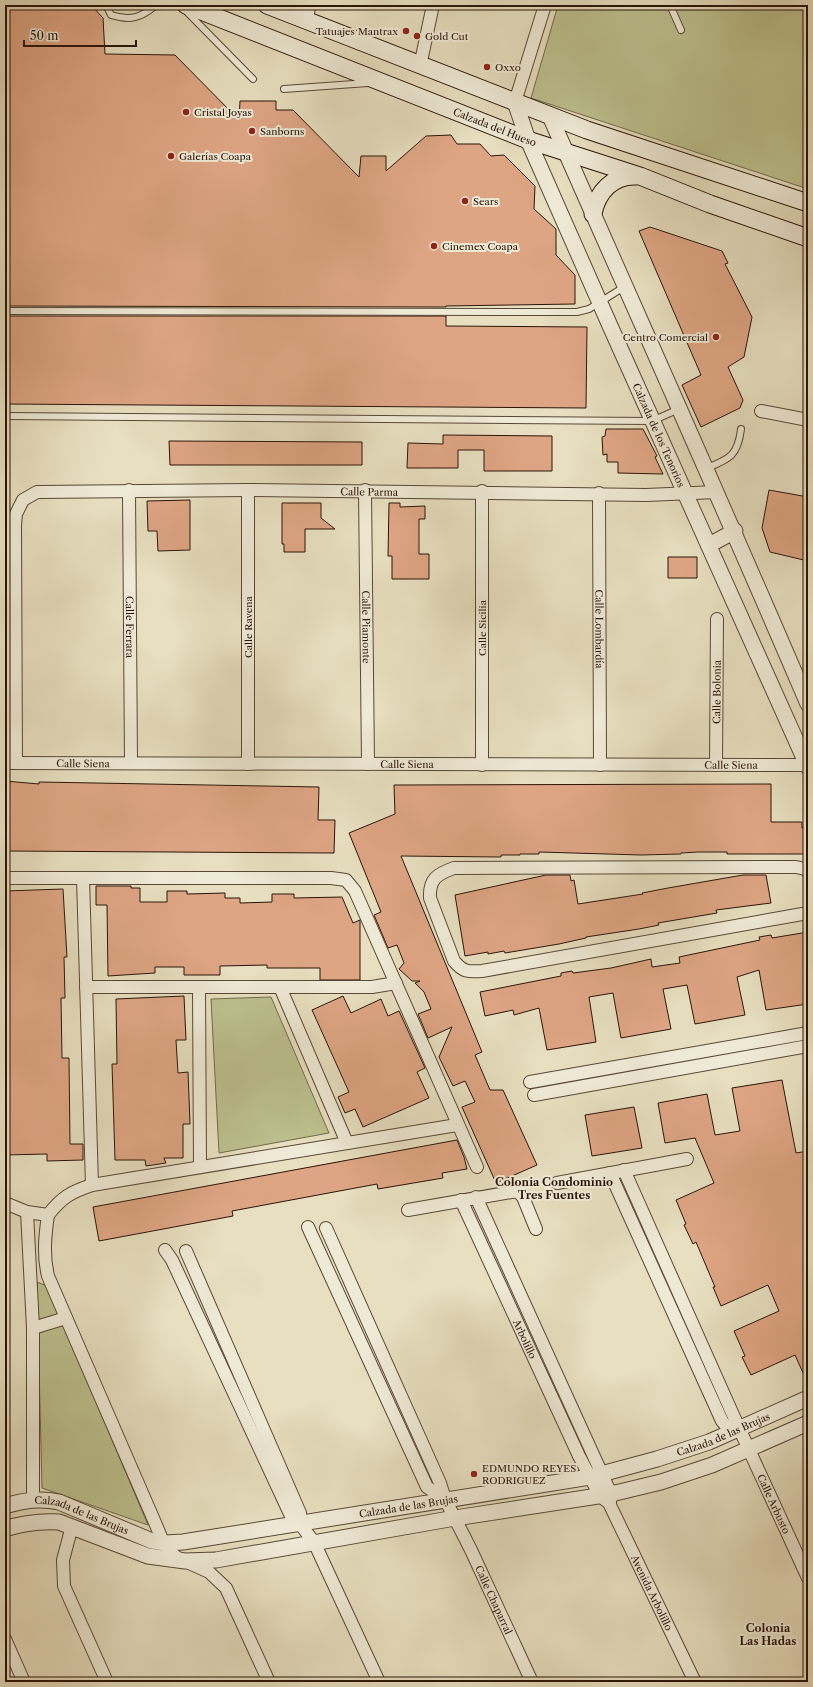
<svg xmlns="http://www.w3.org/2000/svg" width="813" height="1687" font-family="'Libre Caslon Text',serif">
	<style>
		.green { fill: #bcc08e; stroke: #736a4c }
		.building { fill: #dea584; stroke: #2a1509 }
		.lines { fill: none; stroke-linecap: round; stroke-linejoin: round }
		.service-casing { stroke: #594837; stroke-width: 8 }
		.minor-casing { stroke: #594837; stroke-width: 14 }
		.tertiary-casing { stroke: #594837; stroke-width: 17 }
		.secondary-casing { stroke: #2a1509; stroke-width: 19 }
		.service { stroke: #efead6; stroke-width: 6 }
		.minor { stroke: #efead6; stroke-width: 12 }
		.tertiary { stroke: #efead6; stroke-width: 15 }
		.secondary { stroke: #efead6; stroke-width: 17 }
		.poi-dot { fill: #8f2418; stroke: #efead6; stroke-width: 1.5 }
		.labels { text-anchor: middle; stroke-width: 4; stroke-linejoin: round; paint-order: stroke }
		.poi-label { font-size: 10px; fill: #2a1509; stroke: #efead6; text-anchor: start }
		.street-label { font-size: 10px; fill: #2a1509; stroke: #efead6 }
		.neighbourhood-label { font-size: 11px; font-weight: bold; fill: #2a1509; stroke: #efead6 }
	</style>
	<rect width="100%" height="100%" fill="#e7dfc0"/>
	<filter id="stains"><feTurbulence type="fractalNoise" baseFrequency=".005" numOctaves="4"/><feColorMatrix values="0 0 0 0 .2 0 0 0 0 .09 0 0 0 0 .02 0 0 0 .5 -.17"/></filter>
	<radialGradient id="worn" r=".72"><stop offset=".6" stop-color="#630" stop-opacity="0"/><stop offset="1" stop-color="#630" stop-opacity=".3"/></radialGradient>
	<path class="green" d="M558,5h250v184l-277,-91z
		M271,997l58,136 -110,20 -8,-154z
		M37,1282l10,4 101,239 -106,-37z"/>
	<path class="building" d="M5,5h86l12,13 2,36 70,1 64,65 1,-19h36v9h17l66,67 2,-21h25v15l40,-35 25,-1 6,9h23l11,12 13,-1 31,31 -1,23 22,20v26l19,20v29l-129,2v1l-441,-1z
		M650,227l72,24 6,12 -3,1 27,53 -8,40 -16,10 15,33 -3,8 -39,19 -19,-42 19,-10 -62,-144z
		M5,316h441v10l141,1 -1,81 -581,-4z
		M606,429h37l14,27 -2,1 8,17 -45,-1v-11h-11v-8l-4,1 -1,-18 3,-1z
		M443,435l109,1v35h-68v-21h-26v18h-51l1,-25 35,1z
		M169,441l193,1v23h-192z
		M769,490l39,7v64l-38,-9 -8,-24z
		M190,500v50l-32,1 -1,-20h-9l-1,-30z
		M282,503h39v15l14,11h-30v23h-21v-8h-2z
		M389,503h11v4l25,-1v13h-6v35h10v25h-37v-23h-4z
		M668,557h29v21h-29z
		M5,781l34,3v-2l280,5 -1,33h17l-1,33 -329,-2z
		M771,784v38h31v6h6v19h-4v7h-77v-2h-29l-17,1v1l-40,1 -102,-3v2h-19v1h-19v2l-100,-1 81,196 -7,3 15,35h13l34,75 -41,18 -34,-76 13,-5 -10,-21 -12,5 -14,-29 13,-30 -24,11 -10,-24 13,-5 -7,-17 -9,-9 5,-2h-8l-13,-12 5,-6 -7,-18 -9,3 -14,-33 7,-3 -32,-79 46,-19 -1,-29z
		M546,875h24l1,6 3,-1 4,24 65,-10 -1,-1 26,-5 75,-13h23l5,28 -55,7 1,3 -59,10 1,2 -20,4 -53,8v1l-27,6 -54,9 -1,-2 -16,3v-2l-23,4 -10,-61z
		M96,886h35v2h9v14h27v-11h20v3l38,-1v5h15v5l32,-1v-8h22v4l48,-1 11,26 7,-3v60h-40v-12h-53v-3l-47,1v9h-36v-8h-29v6l-47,3 -1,-71h-11z
		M63,889l4,68h-3l1,41h-4l1,60h7l1,86h13v16l-36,1v-7l-42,1v-264z
		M808,932v72l-42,6 -7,-40 -22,7 8,38 -50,9 -8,-39 -24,4 8,40 -50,9 -8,-45 -24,4 7,45 -49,8 -8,-42 -25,7 -1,-5 -28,6 -5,-24 81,-16v-3l11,-2 1,2 38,-5 40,-9 1,8 28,-4 -1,-6 81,-17 -1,-3 12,-2 1,3z
		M184,996l2,44h-10l2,33 10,-1 2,52h-7v34h-19l2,5 -20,3 -1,-6h-30l-3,-96h5l-1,-65z
		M343,996l8,17 30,-14 7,17 11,-5 26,57 -8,4 12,26 -66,29 -8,-18 -10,4 -7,-16 11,-5 -37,-82z
		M782,1080l14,73 12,-2v233l-13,-29 -44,20 -9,-18 3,-1 -11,-25 45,-20 -11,-26 -47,21 -8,-19h2l-19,-45 -3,2 -9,-19 2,-1 -10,-24 38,-17 -19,-45 -30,5 -7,-40 49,-9 8,41 25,-4 -8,-43z
		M634,1107l8,41 -50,8 -7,-41z
		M457,1140l7,17 3,12 -25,4 1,5 -65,11 -1,-5 -145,27 1,5 -134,25 -6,-34z"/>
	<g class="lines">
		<g class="service-casing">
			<path id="service" d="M106,5l5,10c19,6 30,3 45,-10
				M670,5l11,25
				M185,10l68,69
				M284,89l84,-6
				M5,311l572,1 12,-3 35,-22
				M5,416l647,5 27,-12
				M707,468c23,-9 31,-13 34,-39"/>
		</g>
		<g class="minor-casing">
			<g id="minor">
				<path d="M307,22l2,-17"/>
				<path d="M420,66l13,-61"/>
				<path d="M515,102l30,-97"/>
				<path d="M761,411l47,9"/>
				<path id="s1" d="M129,490l2,273"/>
				<path id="s2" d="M365,490l3,274"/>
				<path d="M482,491v274"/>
				<path id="s3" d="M599,493l1,272"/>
				<path id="s4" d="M5,763l803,2"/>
				<path id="s5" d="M16,763l-1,-238 1,-11 7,-14 14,-8 211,-2 398,5 71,-3"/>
				<path d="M248,764v-274"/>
				<path id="s6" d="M716,765l1,-146"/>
				<path d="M808,872l-3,-3 -9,-2 -342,1c-17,6 -25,11 -24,30l24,63c9,11 14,11 28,10l326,-58"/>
				<path d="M5,878h326l15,2 9,11 122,276"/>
				<path d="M83,878l9,307"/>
				<path d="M86,987h286l24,-4"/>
				<path d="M199,987l1,180"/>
				<path d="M280,987l67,156"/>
				<path d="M530,1082l278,-49"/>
				<path d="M534,1095l274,-49"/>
				<path id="s7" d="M624,1170l110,247 74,161"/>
				<path d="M610,1173l112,248 5,6 12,2"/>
				<path d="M557,1183l130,-24"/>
				<path d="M476,1197l135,297 -1,8"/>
				<path id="s8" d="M461,1200l118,256 21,40 9,7 86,179"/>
				<path d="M5,1203l22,9 21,3c14,-18 23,-23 44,-30l365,-60"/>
				<path d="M408,1210l109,-19 6,6 13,32"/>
				<path d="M27,1212l6,116v172"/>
				<path d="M48,1215c-3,21 -5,40 0,61l108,249 8,19 12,13 33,15 17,16 43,94"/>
				<path d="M308,1227l119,260 18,12"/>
				<path id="s9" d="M326,1228l114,255 5,16 26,51 61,132"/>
				<path d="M165,1250l7,10 119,256 9,8 14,18 65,140"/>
				<path d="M186,1251l114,262v11"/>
				<path d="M33,1328l33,-10"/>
				<path d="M72,1526l-9,34 1,26 43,96"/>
				<path d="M5,1639l19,43"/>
			</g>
		</g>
		<g class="tertiary-casing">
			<g id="tertiary">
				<path id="s10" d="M515,102l13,38 83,188 197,439"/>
				<path d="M550,116c86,196 174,391 258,588"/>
				<path d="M709,545l26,-14"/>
				<path id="s11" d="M5,1506c18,-6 36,-8 54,-4l93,39 13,2 18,-1 407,-65 67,-18 52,-17 99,-44"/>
				<path d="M5,1529c18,-6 36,-8 54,-7l89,34 37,5 31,-1 239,-42 156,-24 50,-12 51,-17 96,-42"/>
			</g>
		</g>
		<g class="secondary-casing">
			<g id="secondary">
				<path id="s12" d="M186,5l342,135 112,36 70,28 98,34"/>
				<path d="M267,5l320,125 221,73"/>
				<path d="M593,214c4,-22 20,-39 43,-38"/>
			</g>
		</g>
		<use href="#service" class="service"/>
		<use href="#minor" class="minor"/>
		<use href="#tertiary" class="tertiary"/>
		<use href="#secondary" class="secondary"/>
	</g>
	<g class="poi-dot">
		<circle cx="406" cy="31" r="4"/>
		<circle cx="417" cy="36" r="4"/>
		<circle cx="487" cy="67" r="4"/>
		<circle cx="186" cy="112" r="4"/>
		<circle cx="252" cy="131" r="4"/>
		<circle cx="171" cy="156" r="4"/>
		<circle cx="465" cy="201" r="4"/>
		<circle cx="434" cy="246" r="4"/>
		<circle cx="716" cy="337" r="4"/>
		<circle cx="474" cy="1474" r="4"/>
	</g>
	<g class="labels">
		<g class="poi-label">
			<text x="398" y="35" text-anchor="end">Tatuajes Mantrax</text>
			<text x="425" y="40">Gold Cut</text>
			<text x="495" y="71">Oxxo</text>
			<text x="194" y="116">Cristal Joyas</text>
			<text x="260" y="135">Sanborns</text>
			<text x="179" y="160">Galerías Coapa</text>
			<text x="473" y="205">Sears</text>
			<text x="442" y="250">Cinemex Coapa</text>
			<text x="708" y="341" text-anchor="end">Centro Comercial</text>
			<text x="482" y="1472">EDMUNDO REYES<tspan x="482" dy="12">RODRIGUEZ</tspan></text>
		</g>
		<g class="street-label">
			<text dy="4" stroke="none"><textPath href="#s12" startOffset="332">Calzada del Hueso</textPath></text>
			<text dy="4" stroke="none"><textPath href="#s10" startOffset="363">Calzada de los Tenorios</textPath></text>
			<text dy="4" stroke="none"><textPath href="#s5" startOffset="613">Calle Parma</textPath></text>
			<text dy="4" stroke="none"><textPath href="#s1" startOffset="137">Calle Ferrara</textPath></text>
			<text transform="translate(248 627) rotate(-90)" y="4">Calle Ravena</text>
			<text dy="4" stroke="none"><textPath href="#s2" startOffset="137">Calle Piamonte</textPath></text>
			<text transform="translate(482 628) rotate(-90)" y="4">Calle Sicilia</text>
			<text dy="4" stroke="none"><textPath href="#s3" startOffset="136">Calle Lombardía</textPath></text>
			<text dy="4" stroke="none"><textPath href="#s6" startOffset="73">Calle Bolonia</textPath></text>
			<text dy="4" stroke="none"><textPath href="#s4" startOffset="78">Calle Siena</textPath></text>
			<text dy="4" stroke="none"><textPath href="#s4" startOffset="402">Calle Siena</textPath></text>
			<text dy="4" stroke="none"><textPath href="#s4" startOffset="726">Calle Siena</textPath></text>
			<text dy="4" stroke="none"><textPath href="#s8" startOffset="153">Arbolillo</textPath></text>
			<text dy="4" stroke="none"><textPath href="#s11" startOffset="739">Calzada de las Brujas</textPath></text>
			<text dy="4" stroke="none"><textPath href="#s7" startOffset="366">Calle Arbusto</textPath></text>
			<text dy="4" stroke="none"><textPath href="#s11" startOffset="415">Calzada de las Brujas</textPath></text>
			<text dy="4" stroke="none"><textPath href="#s11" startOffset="80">Calzada de las Brujas</textPath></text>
			<text dy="4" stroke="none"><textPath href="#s8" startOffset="438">Avenida Arbolillo</textPath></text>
			<text dy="4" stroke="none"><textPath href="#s9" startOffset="408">Calle Chaparral</textPath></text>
		</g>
		<g class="neighbourhood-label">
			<text x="554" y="1186">Colonia Condominio<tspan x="554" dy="13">Tres Fuentes</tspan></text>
			<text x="768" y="1632">Colonia<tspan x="768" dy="13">Las Hadas</tspan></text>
		</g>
	</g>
	<rect width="813" height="1687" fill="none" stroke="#e7dfc0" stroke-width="20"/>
	<rect x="6" y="6" width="801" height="1675" fill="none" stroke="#2a1509" stroke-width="2"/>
	<rect x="10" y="10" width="793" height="1667" fill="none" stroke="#2a1509"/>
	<path d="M24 40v6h112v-6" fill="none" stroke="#2a1509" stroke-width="2"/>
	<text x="30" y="40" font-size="12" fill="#2a1509" stroke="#efead6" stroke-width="3" paint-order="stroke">50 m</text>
	<rect width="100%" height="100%" filter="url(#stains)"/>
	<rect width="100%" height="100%" fill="url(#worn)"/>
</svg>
